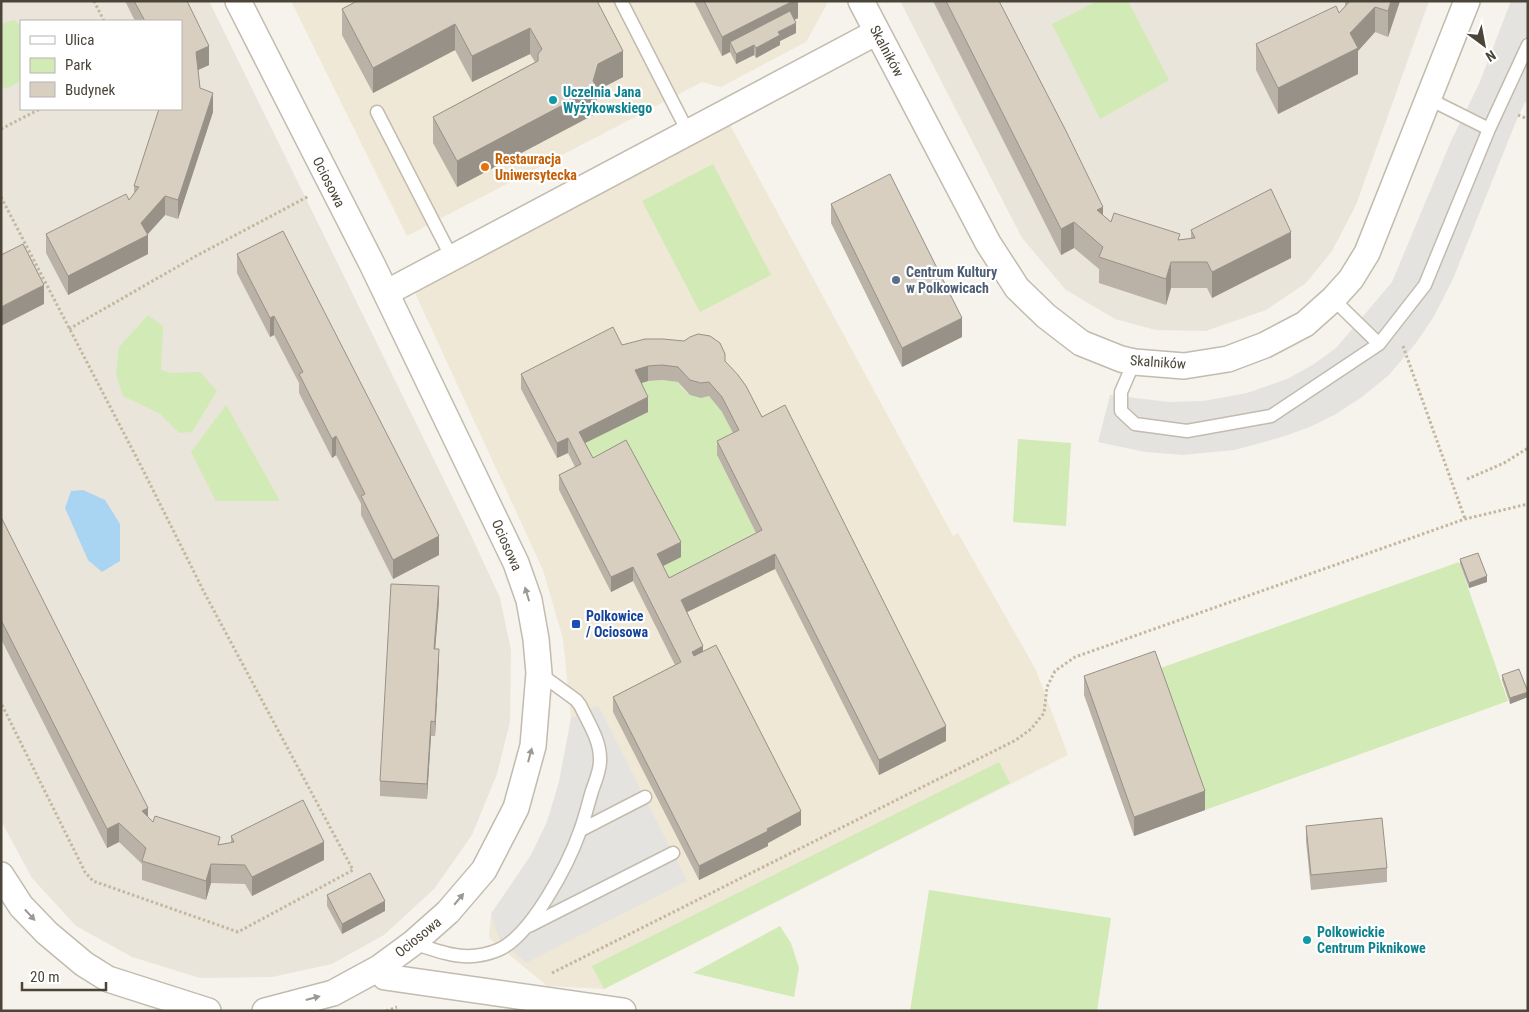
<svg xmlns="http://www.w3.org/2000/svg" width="1529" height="1012" font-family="'Roboto Condensed',sans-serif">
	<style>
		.residential { fill: #eae5da; fill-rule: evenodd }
		.education { fill: #efe8d6 }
		.green { fill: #d2eab5 }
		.parking { fill: #e5e3e0 }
		.water { fill: #a9d4f2 }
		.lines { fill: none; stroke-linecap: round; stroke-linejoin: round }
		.lane-casing { stroke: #c2bbae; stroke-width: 15 }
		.street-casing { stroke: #c2bbae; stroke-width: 28 }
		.path { stroke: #c4b79f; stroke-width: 3; stroke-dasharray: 2.5 2.5; stroke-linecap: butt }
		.lane { stroke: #fff; stroke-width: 12 }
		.street { stroke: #fff; stroke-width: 25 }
		.wall { fill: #bab2a6; fill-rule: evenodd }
		.shaded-wall { fill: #979187 }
		.building { fill: #d8cfc1; stroke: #979187; fill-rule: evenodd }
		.oneway { fill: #9c9892 }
		.culture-dot { fill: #0f9aa8; stroke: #fff; stroke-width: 2 }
		.food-dot { fill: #e8710a; stroke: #fff; stroke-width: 2 }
		.service-dot { fill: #5c6f8a; stroke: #fff; stroke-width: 2 }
		.transit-dot { fill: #1a4fb4; stroke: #fff; stroke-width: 2 }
		.labels { text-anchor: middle; stroke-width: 4.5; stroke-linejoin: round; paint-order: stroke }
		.street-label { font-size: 14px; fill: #4b4439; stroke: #fff }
		.culture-label { font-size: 14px; font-weight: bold; fill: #0d838f; stroke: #fff; text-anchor: start }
		.food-label { font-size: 14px; font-weight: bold; fill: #c56008; stroke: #fff; text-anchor: start }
		.service-label { font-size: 14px; font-weight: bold; fill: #4e5e75; stroke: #fff; text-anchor: start }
		.transit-label { font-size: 14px; font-weight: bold; fill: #164399; stroke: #fff; text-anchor: start }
	</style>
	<rect width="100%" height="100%" fill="#f6f3ec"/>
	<path class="residential" d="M1,1h208l261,532 30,65 11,52 -1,72 -13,52 -25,61 -38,54 -50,46 -52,29 -60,13 -72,1 -68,-21 -56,-31 -44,-48 -31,-57zM21,21h160v88h-160z
		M900,1h529l-73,204 -24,46 -26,32 -40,27 -60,21 -50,-1 -41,-11 -49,-29 -44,-52z"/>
	<path class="education" d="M291,1h535l1,3 -21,38 -85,45 -19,-5 -295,154z
		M730,125l223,411 5,-3 78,137 32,85 -464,234 -57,-3 -58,-48 2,-24 40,-59 16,-33 12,-40 12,-64 -8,-79 -20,-69 -128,-277z"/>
	<path class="green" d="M1097,1h31l41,79 -69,39 -48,-95z
		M14,20l7,6v55l-15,8 -5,-4v-61z
		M713,164l58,111 -71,37 -58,-111z
		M148,315l15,11 -2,44 10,3 29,-1 17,19 -25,41 -13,1 -19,-19 -37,-18 -7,-21 3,-28z
		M662,380l16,2c6,12 18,17 31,14l16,20 14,28 -22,12 45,89 -93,48 -76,-120 -14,-27 69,-34 -13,-27 13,-4z
		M226,405l3,5 51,91h-64l-25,-49z
		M1018,439l53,4 -5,83 -53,-4z
		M1459,562l49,139 -303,109 -50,-140z
		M999,762l11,21 -406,206 -12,-23z
		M929,890l182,28 -14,93h-187z
		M780,926l11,17 8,25 -5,29 -101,-24z"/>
	<path class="parking" d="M1511,1h17v102l-3,-1 -10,22 -62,155 -20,39 -17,25 -27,32 -27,22 -26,17 -24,12 -27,10 -50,14 -52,5 -38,-3 -47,-10 12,-47 59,7 34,-1 44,-8 40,-14 27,-15 22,-16 56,-66 59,-141 28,-57z
		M598,705l89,176 -161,82 -27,-25 -8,-24 40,-59 16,-33 12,-40 12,-64z"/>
	<path class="water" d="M83,490l22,10 15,24v37l-18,11 -14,-12 -23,-52 6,-17z"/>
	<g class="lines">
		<g class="lane-casing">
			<path id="lane" d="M621,1l67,131
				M1429,99l60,30
				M377,112l75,146
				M1333,299l46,45
				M1134,362l-13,30v19l14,13 52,7 84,-15 108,-72 46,-59 64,-156 39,-84
				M581,830l64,-33
				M529,926l144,-73
				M413,943c30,10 54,20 85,7 33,-14 70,-85 82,-119 5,-13 8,-27 12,-40 3,-9 8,-20 8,-30 1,-20 -12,-39 -20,-56l-4,-5 -37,-27"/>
		</g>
		<g class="street-casing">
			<path id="street" d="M238,1l134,263 144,299 13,37 7,39 3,34 -6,73 -17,62 -32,62 -36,42 -35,31 -34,25 -46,25 -68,18
				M861,1l127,242 29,45 29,28 35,27 40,16 13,3 50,4 44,-7 37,-14 40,-21 28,-25 18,-20 16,-26 100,-252
				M386,293l491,-261
				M1,875l20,31 26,27 37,31 24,15 100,32
				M379,968l6,9 238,34"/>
		</g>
		<path class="path" d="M94,1l10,20
			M1518,115l10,4
			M1,129l39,-20
			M1,197l142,273 62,124 148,276 -115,62 -145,-51 -8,-9 -84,-169
			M69,329l127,-73 113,-60
			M1403,346l62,173
			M1467,479l37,-16 24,-15
			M552,973l464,-233 15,-11 13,-16 3,-26 8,-16 20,-14 390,-138 63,-15
			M386,1011l11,-4"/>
		<use href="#lane" class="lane"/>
		<use href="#street" class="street"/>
	</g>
	<path class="wall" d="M125,1h62l22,64 -11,5 2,18 13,24 -35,107 -13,-4 -17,19v20l-80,41 -22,-42v-19l83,-34 5,-7v-7l47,-77v-88h-46z
		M597,1l26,76 -25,13 -1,4v19l-140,74 -24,-44v-26l102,-55 -5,-8 -58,28 -17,-32 -82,43 -31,-58v-26z
		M694,1h104v17l-4,2 2,13 -16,8v4l-24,13 -2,-3 -18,9 -6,-12 -8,4z
		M933,1h66l104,214 8,7 69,18 11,-2v-8l100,28 -79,40 -5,-10h-36l-5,17 -67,-22v-14l-25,-21 -13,7z
		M1345,1h55l-12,36 -13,-5 -17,19v23l-80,40 -22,-44v-26l83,-31 6,-6z
		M831,204l131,133 -60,30 -71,-144z
		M237,254l202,301 -46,24 -32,-64v-11l-25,-49 -4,3 -33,-65v-10l-25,-48 -4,2 -33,-64z
		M622,345l103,16 37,56 184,324 -67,34 -104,-206 -88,43 16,40 98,173 -33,18v3l-69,34 -86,-168v-15l62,-32 -42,-84 -22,11 -52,-102v-15l16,-8 -7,-14 -11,5 -36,-69v-15zM662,380l16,2 12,13 11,3 8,-2 13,16 11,21 -16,8v14l39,78 -87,45 -6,-12 18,-9 -88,-99 -8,-15 63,-31 -7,-29 7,-2z
		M1,517l147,300 5,5 67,23 11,-2v-7l93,24 -72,36 -7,-12 -34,-1 -5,17 -64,-20v-16l-23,-22 -12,6 -106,-209z
		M1460,559l27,23 -18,6 -9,-24z
		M439,601l-4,48 4,15 -4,72h-4l-4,63 -47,-3v-15z
		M1502,675l26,22 -18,7 -8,-24z
		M1084,676l121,134 -71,26 -50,-141z
		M1306,826l81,42v14l-76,8 -5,-49z
		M327,895l58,16 -43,23 -15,-28z"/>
	<path class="shaded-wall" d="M793,1h5v17l-64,32 -4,-8v10l-8,4v-19z
		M1391,1h9l-12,36v-26z
		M1375,7v25l-17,19v23l-80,40v-26l72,-55z
		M796,23v10l-16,8v4l-24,13v-10l22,-16z
		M455,24v26l-82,43v-25z
		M530,28v26l-58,28v-26z
		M754,45v10l-18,9v-10z
		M209,46v19l-13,6v-19z
		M623,51v26l-25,13 -1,4v19l-140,74v-26l136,-80 5,-17z
		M213,93v19l-35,107v-19z
		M165,196v19l-19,21 2,-1v19l-80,41v-19l73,-53z
		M1103,207v26l-6,-23z
		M1074,222v26l-13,7v-26z
		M1291,232v26l-79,40v-26z
		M1171,262v26l-5,17v-26z
		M44,285v19l-43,22v-19z
		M274,316v19l-4,2v-19z
		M962,318v19l-60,30v-19z
		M648,366v15l-13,4v-15z
		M648,397v15l-69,34v-14z
		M336,436v19l-4,3v-19z
		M568,438v15l-11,5v-15z
		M439,536v19l-46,24v-19z
		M681,542v15l-24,12v-15z
		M775,554v15l-94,46v-15z
		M633,567v14l-22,11v-15z
		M1487,576v6l-18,6v-5z
		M439,586v15l-5,63v-15z
		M703,646v15l-11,6v-15z
		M439,649v15l-4,72v-14z
		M1528,692v5l-18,7v-6z
		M431,721v15l-4,63v-15z
		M946,726v15l-67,34v-15z
		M1205,791v19l-71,26v-19z
		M148,808v19l-6,-16z
		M801,811v14l-33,18v3l-69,34v-14z
		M119,823v19l-12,6v-19z
		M324,842v18l-72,36v-19z
		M211,864v19l-5,17v-19z
		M385,901v10l-43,23v-10z"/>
	<path class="building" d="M134,1h53l22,45 -13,6 4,36 13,5 -35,107 -13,-4 -24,27 7,12 -80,41 -22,-42 80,-40 3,6 10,-13 -5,-1 25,-77h22v-88h-36z
		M357,1h240l26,50 -25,13 -5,17 4,6 -140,74 -24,-44 105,-56v-7l4,-5 -12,-21 -58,28 -17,-32 -82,44 -31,-59z
		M704,1h89l-71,36z
		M946,1h53l67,130 37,76 -6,3 14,12 3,-9 66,21 -2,6 17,-2 -4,-8 80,-41 20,43 -79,40 -5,-10h-36l-5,17 -67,-22 4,-10 -29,-25 -13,7z
		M1350,1h41l-3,10 -13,-4 -25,26 8,15 -80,40 -22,-44 80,-38 3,7z
		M790,11l6,12 -18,9 2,3 -24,13 -2,-3 -18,9 -6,-12z
		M890,174l72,144 -60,30 -71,-144z
		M283,231l156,305 -46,24 -32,-64 4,-2 -29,-58 -4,3 -33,-65 4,-2 -29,-56 -4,2 -33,-64z
		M23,244l21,41 -43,22v-52z
		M613,327l9,18 23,-6h18l21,2 6,-4 8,-3 12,2 10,7 5,11v7l13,14 8,11 16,31 23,-12 161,321 -67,34 -104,-206 -94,46 22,46 -11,6 2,4 22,-11 85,166 -34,18 1,2 -69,35 -86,-169 68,-35 -48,-95 -22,10 -52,-102 22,-11 -13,-26 -11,5 -36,-69zM662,365l16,2 12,13 11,3 8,-1 13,15 17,33 -22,11 45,89 -93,48 -12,-24 24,-12 -55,-102 -33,18 -14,-26 69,-35 -13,-27 13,-4z
		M1,517l147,291 -6,3 11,11 2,-6 65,21 -2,8 16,-3 -3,-6 72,-36 21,42 -72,35 -7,-12 -34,-1 -5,17 -64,-20 4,-13 -27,-25 -12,6 -106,-209z
		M1478,553l9,23 -18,7 -9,-24z
		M391,584l48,2 -5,63h5l-4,73 -4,-1 -4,63 -47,-3z
		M1155,651l50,140 -71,26 -50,-141z
		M1519,669l9,23 -18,6 -8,-23z
		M1382,818l5,50 -76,7 -5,-49z
		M370,873l15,28 -43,23 -15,-29z"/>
	<defs><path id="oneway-solid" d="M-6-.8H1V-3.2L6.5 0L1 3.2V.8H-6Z" transform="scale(1.25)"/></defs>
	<g class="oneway">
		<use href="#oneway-solid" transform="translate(527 594) rotate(-107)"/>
		<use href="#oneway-solid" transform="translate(530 755) rotate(-75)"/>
		<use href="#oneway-solid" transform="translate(459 899) rotate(-50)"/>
		<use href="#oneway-solid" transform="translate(30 915) rotate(47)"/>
		<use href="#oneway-solid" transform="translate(313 998) rotate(-15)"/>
	</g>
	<g class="culture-dot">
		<circle cx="553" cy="100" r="5"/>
		<circle cx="1307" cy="940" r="5"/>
	</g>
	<circle class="food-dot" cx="485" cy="167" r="5"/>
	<circle class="service-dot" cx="896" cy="280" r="5"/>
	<rect class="transit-dot" x="571" y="619" width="10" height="10" rx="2.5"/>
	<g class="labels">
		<g class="street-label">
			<text transform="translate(887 51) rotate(62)" y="5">Skalników</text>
			<text transform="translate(329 182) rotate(63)" y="5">Ociosowa</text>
			<text transform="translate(1158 362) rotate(4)" y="5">Skalników</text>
			<text transform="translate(507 545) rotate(66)" y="5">Ociosowa</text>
			<text transform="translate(418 937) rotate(-39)" y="5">Ociosowa</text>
		</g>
		<g class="culture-label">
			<text x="563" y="97">Uczelnia Jana<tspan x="563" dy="16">Wyżykowskiego</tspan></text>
			<text x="1317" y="937">Polkowickie<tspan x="1317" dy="16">Centrum Piknikowe</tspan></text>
		</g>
		<g class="food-label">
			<text x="495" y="164">Restauracja<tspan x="495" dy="16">Uniwersytecka</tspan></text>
		</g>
		<g class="service-label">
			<text x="906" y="277">Centrum Kultury<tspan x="906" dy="16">w Polkowicach</tspan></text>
		</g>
		<g class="transit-label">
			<text x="586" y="621">Polkowice<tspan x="586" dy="16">/ Ociosowa</tspan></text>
		</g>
	</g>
	<rect width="1529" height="1012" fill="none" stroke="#4b4439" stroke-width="5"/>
	<rect x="20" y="20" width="162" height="90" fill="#ffffff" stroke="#b7b4b0"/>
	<rect x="30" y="36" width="25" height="8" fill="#ffffff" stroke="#b7b4b0"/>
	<text x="65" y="45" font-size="15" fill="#4b4439">Ulica</text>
	<rect x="30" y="58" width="25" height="15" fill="#d2eab5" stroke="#b7b4b0"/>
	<text x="65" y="70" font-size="15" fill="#4b4439">Park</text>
	<rect x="30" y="82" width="25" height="15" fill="#d8cfc1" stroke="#b7b4b0"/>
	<text x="65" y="95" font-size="15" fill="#4b4439">Budynek</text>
	<g transform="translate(1484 45) rotate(148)" stroke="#ffffff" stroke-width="4" paint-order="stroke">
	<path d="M0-4L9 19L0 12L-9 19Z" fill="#4b4439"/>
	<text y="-8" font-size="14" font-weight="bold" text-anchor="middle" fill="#4b4439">N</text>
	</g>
	<path d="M22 982v8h84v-8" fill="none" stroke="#4b4439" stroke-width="2.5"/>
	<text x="30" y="982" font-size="15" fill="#4b4439" stroke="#ffffff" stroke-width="4" paint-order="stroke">20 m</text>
</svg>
